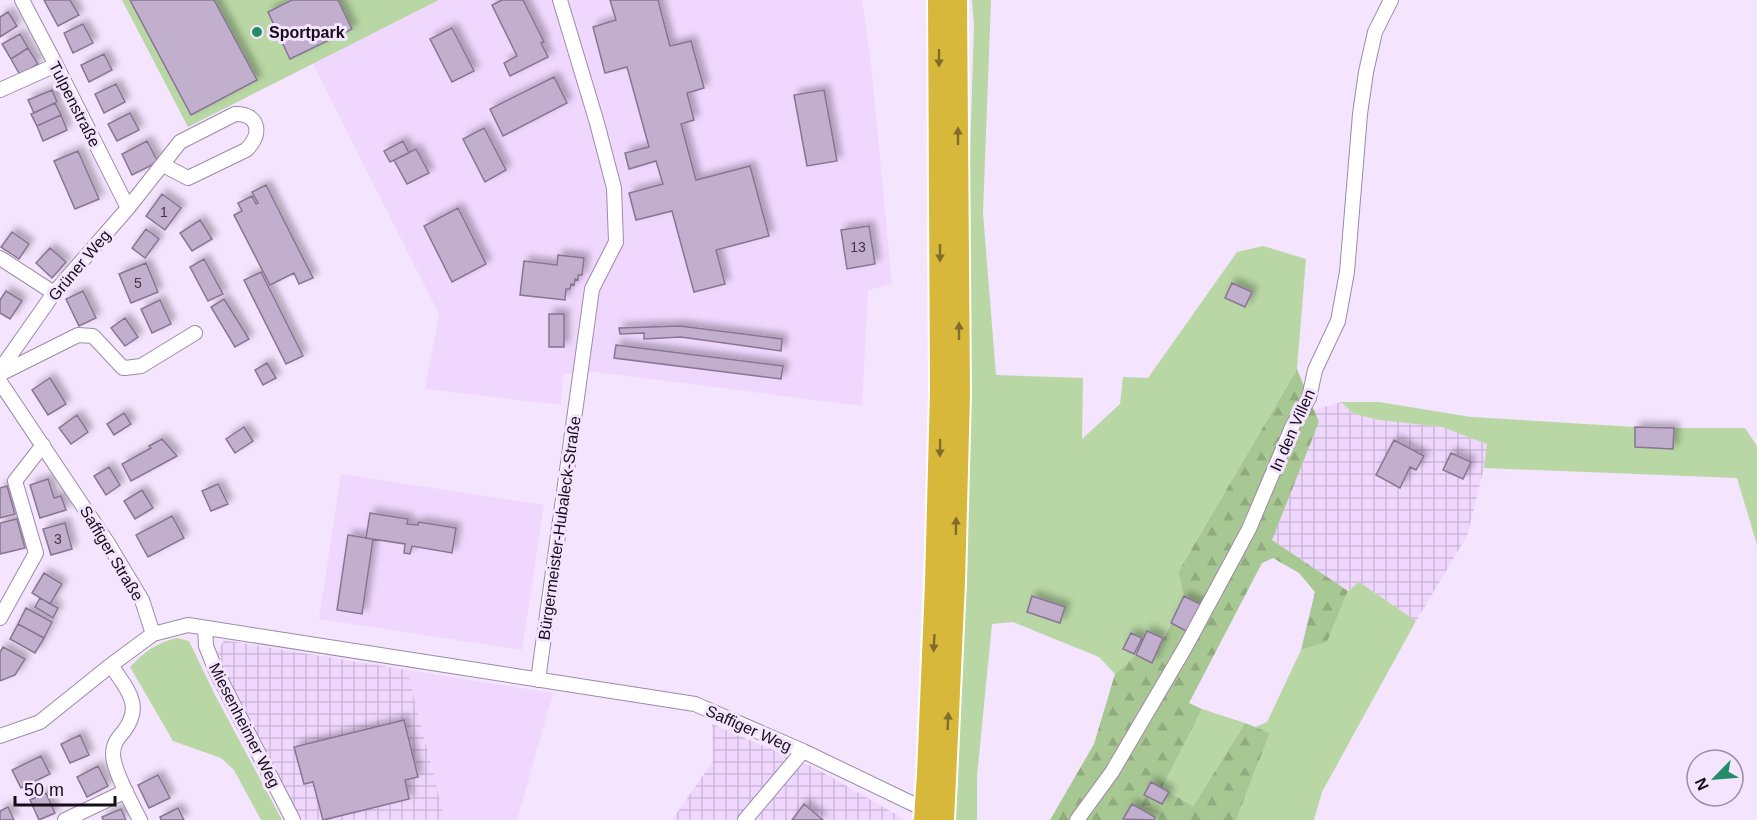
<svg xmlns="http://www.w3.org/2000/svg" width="1757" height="820" font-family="Helvetica,sans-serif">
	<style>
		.built { fill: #f0d7fe }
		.industrial { fill: url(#industrial-grid) }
		.grass { fill: #b8d7a4 }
		.forest { fill: url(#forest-firs) }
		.building { fill: #c2aecd; stroke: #887592; stroke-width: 1.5; filter: url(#shadow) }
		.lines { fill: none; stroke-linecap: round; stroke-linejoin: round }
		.minor-casing { stroke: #9d8aa8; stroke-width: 16 }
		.trunk-casing { stroke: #fff; stroke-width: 26 }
		.minor { stroke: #fff; stroke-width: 14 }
		.trunk { stroke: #d8b83b; stroke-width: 22 }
		.trunk-bridge-casing { stroke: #fff; stroke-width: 26; stroke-linecap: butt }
		.trunk-bridge { stroke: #d8b83b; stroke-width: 22 }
		.oneway { fill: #806c2c }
		.poi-dot { fill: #238d6a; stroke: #f5e4fe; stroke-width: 2 }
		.labels { text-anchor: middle; stroke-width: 6; stroke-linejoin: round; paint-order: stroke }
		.number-label { font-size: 14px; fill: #403646 }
		.poi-label { font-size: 16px; font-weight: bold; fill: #150e19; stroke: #f5e4fe; text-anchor: start }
		.street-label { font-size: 16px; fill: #150e19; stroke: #f5e4fe }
	</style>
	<defs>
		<pattern id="industrial-grid" width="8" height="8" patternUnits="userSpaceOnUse" patternTransform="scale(1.5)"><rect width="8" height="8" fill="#f0d7fe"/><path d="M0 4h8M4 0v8" fill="none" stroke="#cdb7d9"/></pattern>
		<pattern id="forest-firs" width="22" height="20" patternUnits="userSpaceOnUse" patternTransform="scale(1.5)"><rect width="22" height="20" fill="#a8c893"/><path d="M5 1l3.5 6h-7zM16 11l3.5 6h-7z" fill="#90ab7e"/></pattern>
		<filter id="shadow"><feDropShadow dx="5" dy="-5" stdDeviation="3" flood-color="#0004"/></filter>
	</defs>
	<rect width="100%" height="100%" fill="#f5e4fe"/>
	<path class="built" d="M439,0h423l9,64 21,220 -24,6 -6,116 -267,-34 -32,2 -2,31 -136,-16 14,-75 -126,-250z
		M341,474l203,31 -22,145 -203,-31z
		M407,670l146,23 -36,127h-72z"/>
	<path class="industrial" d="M1341,402l13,12 26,6 62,7 45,17 -3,24 -17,68 -51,85 -57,-39 -11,9 -76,-51 47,-118 -5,-12z
		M224,640l183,30 38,150h-148l-82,-164z
		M712,724l101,43 93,53h-234l41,-59z"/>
	<path class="grass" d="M122,0h317l-251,127z
		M972,0h19l-8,213 13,162 87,3 -1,61 38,-35 3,-27 25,1 89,-126 26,-6 43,13 -9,110 -119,203 6,24 -21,42 -16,-7 -11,24 -21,19 -16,-17 -86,-35 -21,2 -15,152v44h-27l24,-796z
		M1341,402h38l92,15 164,10v20l38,2 1,-21h71l12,18v99l-20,-67 -253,-10 3,-24 -45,-17 -62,-7 -26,-6z
		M1359,582l57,39 -94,171 -8,28h-78l34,-87 -15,-6 12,-5 34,-72 26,-8 21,-51z
		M177,638l12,3 26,54 67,125h-21l-27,-50 -13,-12 -48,-17 -43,-74c14,-15 26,-24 47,-29z
		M1202,709l43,14 -52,83 -31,-18z"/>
	<path class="forest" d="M1297,369l22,53 -47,118 76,51 -21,51 -26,8 14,-58 -16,-19 -26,-15 -11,5 -73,140 13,6 -40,79 -11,-6 -6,13 17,9 7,-12 24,14 52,-83 25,10 -34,87h-82l1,-3 -23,-13 -9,16h-73l44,-76 21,-70 21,-19 16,7 19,-39 17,9 -4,-36 -6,-24z"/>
	<path class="building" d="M44,0h26l9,15 -21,11z
		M130,0h84l43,80 -66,35z
		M292,0h46l14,29 -62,30 -22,-47z
		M502,0h21l21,42 -3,1 7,14 -38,19 -6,-13 13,-7 -25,-51z
		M610,0h48l12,46 21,-5 13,47 -17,5 7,27 -13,4 15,56 54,-14 19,70 -53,14 9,34 -31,8 -22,-81 -36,9 -7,-27 34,-9 -7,-23 -27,8 -4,-16 24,-6 -22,-80 -22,6 -12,-46 23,-7z
		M8,12l9,14 -17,11v-20z
		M83,24l10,19 -20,10 -9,-20z
		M452,28l22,43 -22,11 -22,-43z
		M20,34l8,14 -17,11 -9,-15z
		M28,48l10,16 -18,11 -9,-16z
		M104,54l8,16 -23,12 -8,-17z
		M554,77l13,26 -64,33 -13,-27z
		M116,84l9,18 -21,11 -9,-19z
		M52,90l5,12 -23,11 -6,-13z
		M824,90l13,71 -30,5 -13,-71z
		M55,103l6,12 -24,11 -6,-12z
		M130,113l9,17 -22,11 -9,-17z
		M61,115l6,15 -24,11 -6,-15z
		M484,128l22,42 -21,12 -22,-43z
		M147,141l11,21 -26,13 -10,-21z
		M403,141l6,12 -19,9 -6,-11z
		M416,149l13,24 -22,11 -13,-24z
		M78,151l21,48 -24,10 -21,-48z
		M266,185l47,93 -14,6 -5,-11 -24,12 -36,-70 8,-4 -4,-8 14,-7 4,8 2,-1 -6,-11z
		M162,194l19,14 -16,22 -19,-14z
		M458,208l28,56 -34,18 -28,-56z
		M200,220l12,19 -20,12 -12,-18z
		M869,226l6,38 -28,5 -6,-39z
		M146,229l13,10 -14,19 -13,-10z
		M12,232l17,12 -10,15 -18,-12z
		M50,248l16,14 -14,16 -16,-15z
		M558,255l26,3 -2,17h-4v5l-3,-1 -1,6 -3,-1 -1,5h-4l-1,11 -45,-5 4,-34 33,4z
		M204,259l19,35 -15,7 -18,-34z
		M146,263l12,29 -27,11 -12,-29z
		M261,272l42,84 -17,8 -42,-84z
		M1232,283l20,9 -7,15 -20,-9z
		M6,291l16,10 -12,18 -10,-6v-13z
		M83,291l13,27 -17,8 -13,-27z
		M224,299l25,40 -14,8 -24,-40z
		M160,300l11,24 -19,9 -11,-24z
		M549,314h15v33h-15z
		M125,318l13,19 -13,9 -14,-18z
		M680,326l102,13 -1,12 -100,-14 -37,2v-6l-24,1 -1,-6z
		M616,345l167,21 -2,13 -167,-21z
		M267,363l9,15 -13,7 -8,-15z
		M50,378l16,26 -18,11 -16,-25z
		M124,413l7,11 -17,11 -7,-11z
		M77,415l11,17 -17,12 -12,-16z
		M244,427l9,14 -18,12 -9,-14z
		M1635,427l39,1 -1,21 -38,-2z
		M162,439l15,17 -46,25 -9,-17 29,-16 -2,-2z
		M1394,440l30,16 -8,14 -6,-3 -10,21 -24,-13z
		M1451,453l20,9 -8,17 -20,-9z
		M109,467l11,18 -14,10 -12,-19z
		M48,479l6,19 7,-2 5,14 -26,8 -10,-33z
		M218,484l10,20 -17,7 -9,-20z
		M7,486l8,28 -15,4v-30z
		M142,490l11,18 -18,11 -11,-18z
		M370,513l38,6 -1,5 11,1 1,-3 37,6 -4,25 -40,-7 -2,8 -6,-1 1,-9 -39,-6z
		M172,516l12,22 -36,19 -12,-22z
		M17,519l8,29 -25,6v-31z
		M65,523l7,26 -21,6 -8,-26z
		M348,535l25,4 -11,75 -25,-4z
		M44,573l18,11 -12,20 -18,-11z
		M1032,596l33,11 -5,16 -33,-11z
		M1184,596l18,9 -14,27 -17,-9z
		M40,598l18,10 -5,10 -18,-11z
		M26,608l26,14 -8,16 -26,-14z
		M18,624l26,14 -9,15 -25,-14z
		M1147,631l16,7 -11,25 -16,-8z
		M1131,633l11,5 -8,16 -11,-5z
		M3,647l22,12 -10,16 -15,6v-29z
		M404,720l14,57 -13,3 4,19 -86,21 -10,-38 -9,2 -10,-37z
		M80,735l9,20 -19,8 -9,-19z
		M41,756l9,18 -29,14 -9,-18z
		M98,766l10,20 -21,11 -10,-20z
		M158,775l12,23 -21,10 -11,-23z
		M1151,782l18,10 -7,12 -18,-9z
		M46,793l9,20 -16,7 -9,-20z
		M804,804l19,16h-31z
		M1132,804l23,13 -1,3 -31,-1z
		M8,807l6,13h-14v-9z
		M178,808l6,12h-23l-1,-3z
		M121,809l5,11h-23l-1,-3z"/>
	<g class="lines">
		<g class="minor-casing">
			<path id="minor" d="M22,0l34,65 72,143
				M0,90l56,-25
				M0,258l54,35
				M0,370l54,-77 74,-85 52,-66 55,-28c24,-1 28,21 11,36l-58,28 -25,-13
				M0,374l78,-39 15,1 30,32h2l16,-2 54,-33
				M0,382l109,163 33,55 11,34
				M0,618l36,-65 -21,-72 28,-36
				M205,628l1,18 10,25 77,149
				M111,665c15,24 33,39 13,66 -7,8 -11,13 -11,24 1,17 19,49 27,65
				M538,680l54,-391 24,-47 -2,-54 -17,-65 -37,-123
				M0,736l40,-14 71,-57 42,-31 35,-9 507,79 108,47 129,62
				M65,820l61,-29
				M745,820l58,-69
				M1077,820l35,-48 74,-126 63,-117 44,-104 16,-27 6,-28 23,-49 9,-49 13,-158 6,-42 9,-40 16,-32"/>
		</g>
		<g class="trunk-casing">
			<path id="trunk" d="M928,774l8,-190 5,-193 -2,-391
				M945,779l9,-197 5,-187 -3,-395"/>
		</g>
		<use href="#minor" class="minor"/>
		<use href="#trunk" class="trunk"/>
		<g class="trunk-bridge-casing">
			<path id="trunk-bridge" d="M925,820l3,-46
				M943,820l2,-41"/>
		</g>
		<use href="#trunk-bridge" class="trunk-bridge"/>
	</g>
	<defs><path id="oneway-solid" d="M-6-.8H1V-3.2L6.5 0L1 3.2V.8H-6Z" transform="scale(1.5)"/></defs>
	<g class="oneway">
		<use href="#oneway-solid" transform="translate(939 58) rotate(90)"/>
		<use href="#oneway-solid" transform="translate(958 136) rotate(-90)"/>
		<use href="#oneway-solid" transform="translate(940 253) rotate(90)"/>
		<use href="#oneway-solid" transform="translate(959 331) rotate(-90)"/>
		<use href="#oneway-solid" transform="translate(940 448) rotate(91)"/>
		<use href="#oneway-solid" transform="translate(956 526) rotate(-89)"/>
		<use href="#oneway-solid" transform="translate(934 643) rotate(93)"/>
		<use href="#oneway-solid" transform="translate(948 721) rotate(-87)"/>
	</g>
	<circle class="poi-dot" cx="257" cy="32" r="6"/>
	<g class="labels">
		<g class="number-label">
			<text x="164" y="217">1</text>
			<text x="858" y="252">13</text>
			<text x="138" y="288">5</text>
			<text x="58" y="544">3</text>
		</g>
		<g class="poi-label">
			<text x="269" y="38">Sportpark</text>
		</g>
		<g class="street-label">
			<text transform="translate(75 104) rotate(63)" y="6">Tulpenstraße</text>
			<text transform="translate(79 265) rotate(-50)" y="6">Grüner Weg</text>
			<text transform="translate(1292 430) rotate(-66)" y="6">In den Villen</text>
			<text transform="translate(559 528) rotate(-82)" y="6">Bürgermeister-Hubaleck-Straße</text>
			<text transform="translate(112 553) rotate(59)" y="6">Saffiger Straße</text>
			<text transform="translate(245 725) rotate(63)" y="6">Miesenheimer Weg</text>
			<text transform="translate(749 728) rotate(24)" y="6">Saffiger Weg</text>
		</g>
	</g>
	<g transform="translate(1715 778) rotate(245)"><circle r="28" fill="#f5e4fe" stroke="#9b8ea2" stroke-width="1.5"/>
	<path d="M0-4.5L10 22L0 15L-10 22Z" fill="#238d6a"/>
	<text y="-9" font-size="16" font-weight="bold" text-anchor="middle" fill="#150e19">N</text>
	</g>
	<path d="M15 796v9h100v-9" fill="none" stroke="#150e19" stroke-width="3"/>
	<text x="24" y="796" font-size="18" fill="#150e19" stroke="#f5e4fe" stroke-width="4.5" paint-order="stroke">50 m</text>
</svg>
